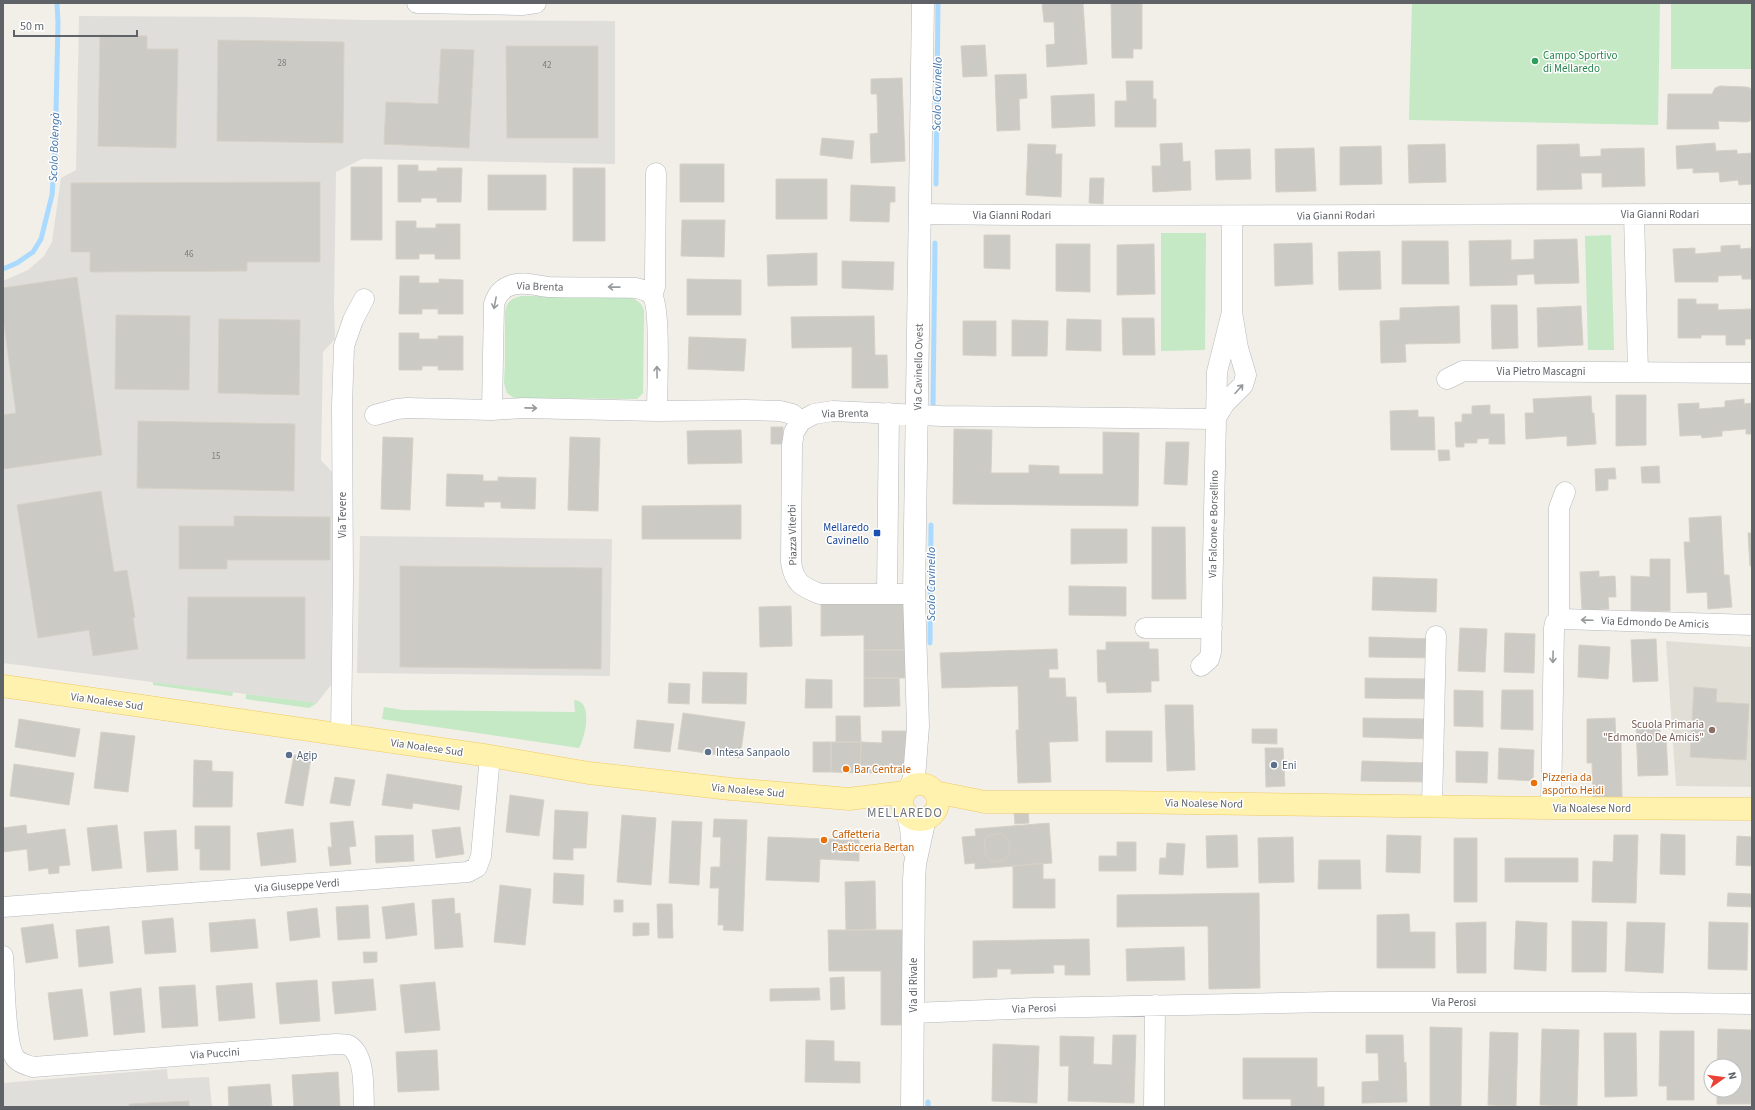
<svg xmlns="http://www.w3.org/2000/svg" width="1755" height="1110" font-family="'Source Sans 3',sans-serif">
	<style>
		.industrial { fill: #e0deda }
		.education { fill: #e1ded6 }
		.green { fill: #c5e8c5 }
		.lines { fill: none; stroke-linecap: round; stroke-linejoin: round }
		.stream { stroke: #aadaff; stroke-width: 5 }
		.building { fill: #cccac5; stroke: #d6d1c6 }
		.minor-casing { stroke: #b5b8bc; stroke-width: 21 }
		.tertiary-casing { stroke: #b5b8bc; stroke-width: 23 }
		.primary-casing { stroke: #f2c960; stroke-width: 23 }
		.minor { stroke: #fff; stroke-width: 20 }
		.tertiary { stroke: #fff; stroke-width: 22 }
		.primary { stroke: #fff2af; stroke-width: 22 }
		.oneway { stroke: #979a9d }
		.leisure-dot { fill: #2e9e5b; stroke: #fff; stroke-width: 1.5 }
		.transit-dot { fill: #1a4fb4; stroke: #fff; stroke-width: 1.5 }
		.education-dot { fill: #8d6e63; stroke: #fff; stroke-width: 1.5 }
		.service-dot { fill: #5c6f8a; stroke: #fff; stroke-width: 1.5 }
		.food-dot { fill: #e8710a; stroke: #fff; stroke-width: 1.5 }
		.labels { text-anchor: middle; stroke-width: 3; stroke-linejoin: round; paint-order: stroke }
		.number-label { font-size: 9px; fill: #7a7d7f }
		.leisure-label { font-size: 11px; fill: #27864d; stroke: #fff; text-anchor: start }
		.street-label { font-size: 11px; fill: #5f6368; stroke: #fff }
		.transit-label { font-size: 11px; fill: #164399; stroke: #fff; text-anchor: end }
		.education-label { font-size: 11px; fill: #785e54; stroke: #fff; text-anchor: end }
		.service-label { font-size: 11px; fill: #4e5e75; stroke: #fff; text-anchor: start }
		.food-label { font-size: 11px; fill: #c56008; stroke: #fff; text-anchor: start }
		.water-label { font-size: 12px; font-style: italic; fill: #4174aa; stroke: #fff }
		.quarter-label { font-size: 13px; letter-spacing: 1px; fill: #70757a; stroke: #fff }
	</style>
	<rect width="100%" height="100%" fill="#f1efe8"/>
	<path class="industrial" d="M79,16l177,1 108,3 251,1v143l-253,-5 -26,13 -2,133 1,34 -12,13 -2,108 12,13 -2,212 -14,18 -314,-40v-382l25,-11 16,-14 8,-14 9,-64 15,-8z
		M360,536l252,3 -2,137 -253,-3z
		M167,1069l1,10 41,-2 3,30h-209v-24z"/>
	<path class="education" d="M1666,641l85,6 1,140 -76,-1z"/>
	<path class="green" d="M1412,3h248l-2,122 -249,-5z
		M1671,3h81v66h-81z
		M1161,233h45l-1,117 -44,1z
		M1611,235l3,115h-26l-3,-114z
		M522,296l105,1c9,2 15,5 17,14l-1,82 -6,6 -123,-1 -7,-5 -3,-10 1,-19v-52c2,-10 6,-14 17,-16z
		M153,682l80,10 -1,4 -79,-11z
		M246,694l71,9 -8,5 -63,-9z
		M574,700c20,1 11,37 5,48l-197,-29 2,-12 19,3 172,2z"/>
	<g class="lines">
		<path class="stream" d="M936,184l2,-181
			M3,269l14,-6 16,-11 8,-13 11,-44 3,-40 3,-132 -1,-20
			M933,407l2,-164
			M930,643l1,-118
			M928,1107v-5"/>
	</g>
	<path class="building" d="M1042,3h41l4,61 -40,3 -1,-22 9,-1 -1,-22h-10z
		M1111,3h31v46h-9v9h-21z
		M100,35l47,1v13h31l-2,99 -78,-2z
		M218,40l126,2 -1,101 -126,-2z
		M985,45l2,31 -24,1 -2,-31z
		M506,46h92v92h-91z
		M441,49l33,1 -5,98 -85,-4 2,-42 52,2z
		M1026,74l1,24 -8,1 1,31 -23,1 -2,-56z
		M902,78l3,83 -34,2 -1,-29 8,-1 -1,-39h-6v-15z
		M1126,81h27v18h3v28h-41v-26h12z
		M1720,86l26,1 4,1 2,4 -1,25 -1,4 -4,1 -28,-1 1,8h-52l1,-35h44l3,-6z
		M1094,94l1,32 -43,2 -1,-32z
		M822,138l32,3 -2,18 -32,-4z
		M1182,143l1,19 7,-1 1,29 -38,2 -1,-26h9l-1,-22z
		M1715,143l1,8 21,-1v4l15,-1v31l-13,1 -1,-5 -18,2 -1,-10 -26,1v-5l-16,1 -1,-23z
		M1028,144l28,1 -1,9h7l-1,43 -35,-2z
		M1445,144l1,38 -37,1 -1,-38z
		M1579,144l1,13 21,-1v-7l43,-1 1,38 -43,1v-14h-21l1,16 -45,1v-45z
		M1381,146l1,38 -42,1v-38z
		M1314,148l2,43 -40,1 -1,-43z
		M1250,149l1,30 -35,1 -1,-30z
		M680,164h44v38h-44z
		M398,165h20v6h19v-3h25l-1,34h-24v-4h-16v4h-23z
		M351,167h31v73h-31z
		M573,168h32v73h-32z
		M488,175h58v35h-58z
		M1090,178h14l-1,26 -14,-1z
		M776,179h51v40h-51z
		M320,182v80h-73v9l-157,1v-20h-19v-69z
		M851,185l44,2v15h-5l-1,20 -39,-1z
		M682,220h43l-1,37 -43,-1z
		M396,221h20v7h20v-4h24v35h-25v-5h-16v5h-23z
		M984,235h26v34l-26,-1z
		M1577,239l2,44 -44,1 -1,-10 -17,1v10l-47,1 -1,-45 42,-1v20l23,-1v-19z
		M1402,241h46l1,43h-47z
		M1312,243l1,41 -38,2 -1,-42z
		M1056,244h34v48l-34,-1z
		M1154,244l1,50 -38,1v-50z
		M1740,245v4l12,-1v31h-10v-4l-24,1v6h-43l-2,-33 22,-1v6l26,-2v-6z
		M1380,251l1,38 -42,1 -1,-38z
		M817,253v32l-49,1 -1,-31z
		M842,261l52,1 -1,28 -51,-2z
		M400,276h19v7h20v-4l24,1v34h-25v-5h-16v5h-23z
		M77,277l25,178 -99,14v-54l13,-2 -13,-96v-29z
		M687,279l54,1v35h-54z
		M1678,299h18v5h22v6l34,-1v30h-7v6h-19v-10h-25v3h-23z
		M1491,305h26l1,43 -26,1z
		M1459,306l1,37 -55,1 1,18 -25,1 -1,-42 20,-1v-12z
		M1581,306l2,39 -45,2 -1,-39z
		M116,315l74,1 -1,74 -74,-1z
		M874,316l1,39h12l1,33h-36v-41l-60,1 -1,-31z
		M1122,318h32l1,37h-32z
		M219,319l81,1 -1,75 -81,-2z
		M1067,319l34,1v31l-35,-1z
		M1012,320l36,1 -1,35h-35z
		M963,321h33v35l-33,-1z
		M399,333h20v6h19v-3h25v34h-25v-4h-16v4h-23z
		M689,337l57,2 -2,32 -56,-2z
		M1616,395h30v50l-30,1z
		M1591,396l1,17h2l2,31 -29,2v-10l-41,3 -1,-26h9l-1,-14z
		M1744,399v5l8,-1v31h-6v-5l-24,2v5l-20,2 -1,-3 -21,1 -2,-32 21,-1v6l26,-2v-6z
		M1490,405v9h14l1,30h-16v-6l-12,1v4h-13v4h-8l-1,-25h7v-8h10v-8z
		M1418,410v7h16l1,33h-44l-1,-39z
		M138,421l157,3 -1,67 -157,-3z
		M771,427h12v17h-12z
		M954,429l38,1 -1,43h38v-8l30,1v8h44v-42l36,1 -1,73 -185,-2z
		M741,430l1,33 -54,1 -1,-33z
		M383,437l30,1 -3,72 -29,-1z
		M570,437l30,1 -2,73 -30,-1z
		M1166,442h23l-2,43 -23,-1z
		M1438,450h11l1,10 -11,1z
		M1659,466l1,17h-18l-1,-16z
		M1615,468l1,11h-8v11l-12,1 -1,-22z
		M447,474l36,1v6h15v-4l38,1 -1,31 -34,-1v-6h-17v5l-38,-1z
		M101,491l13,81 13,-2 8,47 -2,1 5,31 -45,7 -4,-26 -51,8 -21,-133z
		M741,505v34h-99v-33z
		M234,516l96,1v43h-103v9h-48v-43h55z
		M1721,516l3,59h5l3,32 -24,2 -1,-17 -20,1 -3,-51h6l-1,-24z
		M1152,527h33l1,72h-34z
		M1071,529h56v34l-56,1z
		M1748,533h4v33h-2z
		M1650,559h20v52h-39v-35l19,1z
		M400,566l202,2 -1,101 -201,-2z
		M1599,571v6l16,-1 1,21h-8l1,12 -27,1 -2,-38z
		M1373,577l64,2 -1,33 -64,-2z
		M1069,586l57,1v29l-57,-1z
		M188,597h117v62h-118z
		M904,601l1,49h-41v-15l-43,1v-34z
		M791,606l1,40 -32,1 -1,-40z
		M1460,628l27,1 -2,43 -27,-1z
		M1505,633l30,1 -1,39 -30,-1z
		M1369,637l67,2v19l-67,-1z
		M1656,639l2,42 -25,1 -2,-42z
		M1106,642h43v7h9l1,32h-8v11l-44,1 -1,-11h-8l-1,-32h9z
		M1579,645l31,2 -2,32 -30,-2z
		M1057,649l1,20h-9v9h16l1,19h10l2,44 -29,1 2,40 -33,1 -2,-53h3l-1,-44 -76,2 -2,-35z
		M864,650h41v28h-41z
		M703,672l44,1 -1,31 -44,-1z
		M864,678h35l1,28 -36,1z
		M1365,678l67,1v20l-67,-1z
		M806,679l26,1v28h-27z
		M669,683l21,1 -1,20 -21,-1z
		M1694,687l23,2 -1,13 33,2 -3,56 -56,-3z
		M1454,690l29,1v36l-29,-1z
		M1502,690h31v40l-32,-1z
		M1165,705h28l2,65 -28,1z
		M683,713l62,9 -5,36 -62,-9z
		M836,716h24l1,26h-25z
		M1363,718l67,1v20l-67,-2z
		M1615,718l1,24h5l1,55h-29l-1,-34h-5v-44z
		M19,719l61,10 -5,28 -60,-10z
		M637,720l37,4 -4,28 -36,-4z
		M1660,723v12l6,-1 2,41 -30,1 -2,-52z
		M1252,729h25v15l-25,-1z
		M882,731h28l-3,41 -47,1 1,-31 21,1z
		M1106,731h46v31h-46z
		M101,732l34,4 -7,56 -34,-4z
		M813,742h18v30h-18z
		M831,742h30l-1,31 -29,-1z
		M1265,748h18l2,38 -19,1z
		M1499,748l35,2 -1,31 -35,-2z
		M1456,751l32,1 -1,31 -31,-1z
		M294,755l17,3 -8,48 -18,-3z
		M194,760l18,1v10l21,1 -1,35h-39z
		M1362,761l67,2 -1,19 -67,-1z
		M14,764l60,9 -5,32 -59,-9z
		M387,774l75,12 -3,24 -46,-7 -1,6 -30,-4z
		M335,777l20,3 -5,26 -20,-3z
		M510,795l34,5 -5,36 -33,-4z
		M555,810l33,2 -2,36h-13v12l-20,-1z
		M1028,811l1,12 -14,1 -1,-12z
		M622,815l34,3 -5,67 -34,-3z
		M714,819l33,1 -4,111 -20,-1 1,-5h-6l1,-37h-9l1,-21h9l1,-30h-8z
		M353,821l3,25 -7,1 2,17 -21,2 -2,-19h4l-2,-24z
		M672,821l30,1 -3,63 -30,-2z
		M1049,823l3,40 -77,6v-6l-10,1 -3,-27 14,-1 -1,-7z
		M26,825l1,9 38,-5 5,36 -11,1v7l-10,1 -1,-6 -19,3 -2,-22 -24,3v-24z
		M117,825l5,43 -30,3 -5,-43z
		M195,826h35v44h-30v-21h-5z
		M460,827l4,27 -28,4 -4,-28z
		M293,829l3,33 -35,4 -4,-33z
		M176,830l2,40 -31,2 -3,-40z
		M1001,833l8,9 1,10 -6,8 -12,2 -6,-7 -2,-12 3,-7z
		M1661,834l24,1v40l-25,-1z
		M413,835l1,26 -38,2 -1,-27z
		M1237,835l1,32 -31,1 -1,-32z
		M1387,835l34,1 -1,37 -34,-1z
		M1614,835h24l-2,68 -44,-1 1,-41 20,1z
		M1737,836l15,1v29l-16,-1z
		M768,837l91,3v21l-39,-2 -1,23 -53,-2z
		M1293,837l1,45 -35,1 -1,-45z
		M1454,838h23v64h-23z
		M1117,842h19v29h-37v-15h18z
		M1167,843l18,1 -2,31 -24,-1 1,-16h6z
		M1505,858h73v24h-73z
		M1319,860h41l1,29h-43z
		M1043,863v16h12v29h-42v-42z
		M554,873l30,2 -1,30 -30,-2z
		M875,881l1,48 -30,1 -1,-48z
		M500,885l31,4 -6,56 -31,-3z
		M1259,893l1,95 -51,1 -1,-63 -91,1v-32z
		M1728,893l24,1v13l-25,-1z
		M454,898l1,16 5,-1 3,34 -28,2 -3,-49z
		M614,900h9v12h-9z
		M414,903l3,32 -31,4 -4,-32z
		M657,904h15l1,34h-15z
		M368,905l2,33 -32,2 -2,-33z
		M317,908l3,29 -30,4 -3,-29z
		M1409,914l1,18h25v36h-58v-53z
		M173,918l3,34 -31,2 -3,-33z
		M255,919l3,29 -47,4 -2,-29z
		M1516,921l31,2 -1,48 -32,-2z
		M1572,921l35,1 -1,50h-34z
		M1486,922v51h-29l-1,-50z
		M1627,922l38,1 -2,50 -38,-2z
		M1709,922l39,1 -1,47 -39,-1z
		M633,923h16v12l-16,1z
		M53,924l5,34 -32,5 -5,-35z
		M109,926l4,37 -34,4 -3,-37z
		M828,930h79v95h-26v-54h-52z
		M1089,939l1,36h-25v-10h-12l1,8 -43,1v-5h-14v8l-24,1v-37z
		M1184,947l1,33 -58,1 -1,-32z
		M363,952h14v10l-13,1z
		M844,977l1,32 -14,1 -1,-32z
		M373,979l3,31 -41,4 -3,-32z
		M317,980l3,41 -40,3 -4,-41z
		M435,982l5,48 -35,3 -5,-48z
		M252,983l3,35 -36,3 -3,-35z
		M195,985l3,41 -36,2 -3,-41z
		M141,988l4,44 -31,3 -4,-43z
		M819,988l1,12 -50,1v-12z
		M82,989l6,47 -34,4 -6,-47z
		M1430,1027l32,1 -1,78h-31z
		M1542,1029l37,1 -2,76 -37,-1z
		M1718,1029l34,1 -1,74h-34v-14h18v-24h-18z
		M1660,1031h34v69h-27v-14h-8z
		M1490,1032l28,1 -2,73 -28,-1z
		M1604,1033h32l1,63 -32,1z
		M1113,1035h23l-2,68 -66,-2 1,-35h-9v-30l34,1 -1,27 19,1z
		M1366,1035h37l1,28 2,-1 1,40 -45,1v-21l17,-1 -1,-28h-12z
		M806,1040l28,1v20l26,1v21l-55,-1z
		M993,1044l46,2 -2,57 -45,-2z
		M437,1050l2,40 -41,2 -2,-40z
		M1243,1058h74v29h7v20h-33v-8h-48z
		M338,1072l2,35h-46l-2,-32z
		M270,1084l2,23h-43l-1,-20z
		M189,1101v6h-59l-1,-3z"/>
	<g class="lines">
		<g class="minor-casing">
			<path id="minor" d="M417,3l105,2 14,-2
				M920,214c278,4 555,-1 832,0
				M1634,214l4,158
				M652,295l3,-8v-10l1,-104
				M1447,379l16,-8 289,2
				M492,410l2,-106c3,-10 8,-16 18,-19 12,-4 25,1 37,2 29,1 58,0 87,1 5,1 12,3 16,7 9,12 5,97 5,116
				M375,415l22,-6 10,-1 85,2 31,-2 134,3 88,-1 35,1 12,3 9,7 13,-7 19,-3 109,5 273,3
				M1215,419l10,-16 18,-18 3,-10 -8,-27 -6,-36v-96
				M801,421l-7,11 -2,13 -1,117c3,21 11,25 29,32h94
				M887,594l2,-181
				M1559,620v-112l6,-16
				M1145,628h67
				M1201,666l8,-7 2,-7 6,-280 15,-60
				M341,735l2,-154 -1,-175 2,-60 9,-26 11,-21
				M1432,806l4,-170
				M1551,808l3,-180 1,-5 7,-4 190,6
				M3,907l465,-35 9,-5 4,-11 9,-100
				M3,956c2,21 1,90 13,103 5,5 11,6 17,8l303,-23c4,0 9,0 12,1 18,9 15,45 16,62
				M913,1013l122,-5 297,-6h271l149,2
				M1154,1107l1,-102"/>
		</g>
		<g class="tertiary-casing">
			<path id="tertiary" d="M911,786l3,-8 4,-52 -4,-132 9,-591
				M908,815l3,13 2,21
				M912,1107l2,-227 1,-16 10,-46"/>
		</g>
		<g class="primary-casing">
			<path id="primary" d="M3,686l487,70 99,17 142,16 118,10 56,-7
				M902 802a18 18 0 1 1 36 0a18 18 0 1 1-36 0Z
				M935,792l50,10h130l436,6 201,1"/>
		</g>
		<use href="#minor" class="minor"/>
		<use href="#tertiary" class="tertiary"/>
		<use href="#primary" class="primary"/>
	</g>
	<defs><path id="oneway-shaft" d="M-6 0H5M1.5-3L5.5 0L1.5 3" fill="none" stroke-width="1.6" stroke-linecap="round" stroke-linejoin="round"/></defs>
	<g class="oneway">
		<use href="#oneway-shaft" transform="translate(614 287) rotate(-179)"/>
		<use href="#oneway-shaft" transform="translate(495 303) rotate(101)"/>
		<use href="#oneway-shaft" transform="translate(657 372) rotate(-91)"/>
		<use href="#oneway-shaft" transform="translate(1239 389) rotate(-48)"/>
		<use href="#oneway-shaft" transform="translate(531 408) rotate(1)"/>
		<use href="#oneway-shaft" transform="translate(1587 620) rotate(-178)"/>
		<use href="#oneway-shaft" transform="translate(1553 657) rotate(91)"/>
	</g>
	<circle class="leisure-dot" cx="1535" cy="61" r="4"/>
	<rect class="transit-dot" x="873" y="529" width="8" height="8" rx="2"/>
	<circle class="education-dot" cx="1712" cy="730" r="4"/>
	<g class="service-dot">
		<circle cx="708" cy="752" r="4"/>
		<circle cx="289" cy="755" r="4"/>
		<circle cx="1274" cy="765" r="4"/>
	</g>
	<g class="food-dot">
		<circle cx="846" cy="769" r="4"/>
		<circle cx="1534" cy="783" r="4"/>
		<circle cx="824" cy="840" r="4"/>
	</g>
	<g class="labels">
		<g class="number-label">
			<text x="282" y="66">28</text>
			<text x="547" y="68">42</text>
			<text x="189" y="257">46</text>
			<text x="216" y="459">15</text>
		</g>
		<g class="leisure-label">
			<text x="1543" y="59">Campo Sportivo<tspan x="1543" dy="13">di Mellaredo</tspan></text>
		</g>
		<g class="street-label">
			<text x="1660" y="218">Via Gianni Rodari</text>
			<text x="1012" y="219">Via Gianni Rodari</text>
			<text transform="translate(1336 215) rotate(-1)" y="4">Via Gianni Rodari</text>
			<text transform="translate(540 286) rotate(2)" y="4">Via Brenta</text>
			<text transform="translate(918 367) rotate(-89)" y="4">Via Cavinello Ovest</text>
			<text x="1541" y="375">Via Pietro Mascagni</text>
			<text transform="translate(845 413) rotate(-1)" y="4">Via Brenta</text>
			<text transform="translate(342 515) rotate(-90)" y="4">Via Tevere</text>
			<text transform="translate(1213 524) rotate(-89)" y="4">Via Falcone e Borsellino</text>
			<text transform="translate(792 535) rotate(-91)" y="4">Piazza Viterbi</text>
			<text transform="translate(1655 622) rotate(2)" y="4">Via Edmondo De Amicis</text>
			<text transform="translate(107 701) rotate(8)" y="4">Via Noalese Sud</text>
			<text transform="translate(427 747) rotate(8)" y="4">Via Noalese Sud</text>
			<text transform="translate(748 790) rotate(5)" y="4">Via Noalese Sud</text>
			<text transform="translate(1204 803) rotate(1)" y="4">Via Noalese Nord</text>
			<text x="1592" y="812">Via Noalese Nord</text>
			<text transform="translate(297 885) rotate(-4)" y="4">Via Giuseppe Verdi</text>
			<text transform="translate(913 985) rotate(-90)" y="4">Via di Rivale</text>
			<text x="1454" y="1006">Via Perosi</text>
			<text transform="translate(1034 1008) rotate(-2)" y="4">Via Perosi</text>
			<text transform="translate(215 1053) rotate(-4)" y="4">Via Puccini</text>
		</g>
		<g class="transit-label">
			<text x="869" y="531">Mellaredo<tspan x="869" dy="13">Cavinello</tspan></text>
		</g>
		<g class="education-label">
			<text x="1704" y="728">Scuola Primaria<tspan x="1704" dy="13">"Edmondo De Amicis"</tspan></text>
		</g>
		<g class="service-label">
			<text x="716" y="756">Intesa Sanpaolo</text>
			<text x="297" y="759">Agip</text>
			<text x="1282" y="769">Eni</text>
		</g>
		<g class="food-label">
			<text x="854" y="773">Bar Centrale</text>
			<text x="1542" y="781">Pizzeria da<tspan x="1542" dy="13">asporto Heidi</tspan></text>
			<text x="832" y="838">Caffetteria<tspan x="832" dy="13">Pasticceria Bertan</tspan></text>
		</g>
		<g class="water-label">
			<text transform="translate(937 94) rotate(-89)" y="4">Scolo Cavinello</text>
			<text transform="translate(54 147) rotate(-88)" y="4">Scolo Bolengà</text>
			<text transform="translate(931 584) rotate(-90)" y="4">Scolo Cavinello</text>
		</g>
		<g class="quarter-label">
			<text x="905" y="817">MELLAREDO</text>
		</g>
	</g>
	<rect width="1755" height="1110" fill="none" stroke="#5f6368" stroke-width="8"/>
	<g transform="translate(1723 1078) rotate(76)"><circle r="19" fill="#ffffff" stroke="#bfc1c3"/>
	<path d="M0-3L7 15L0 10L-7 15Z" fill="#ea4335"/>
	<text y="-6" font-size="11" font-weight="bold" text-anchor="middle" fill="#5f6368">N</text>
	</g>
	<path d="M14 30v6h123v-6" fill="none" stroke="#5f6368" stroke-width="2"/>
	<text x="20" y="30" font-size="12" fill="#5f6368" stroke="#ffffff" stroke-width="3" paint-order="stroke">50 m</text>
</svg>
